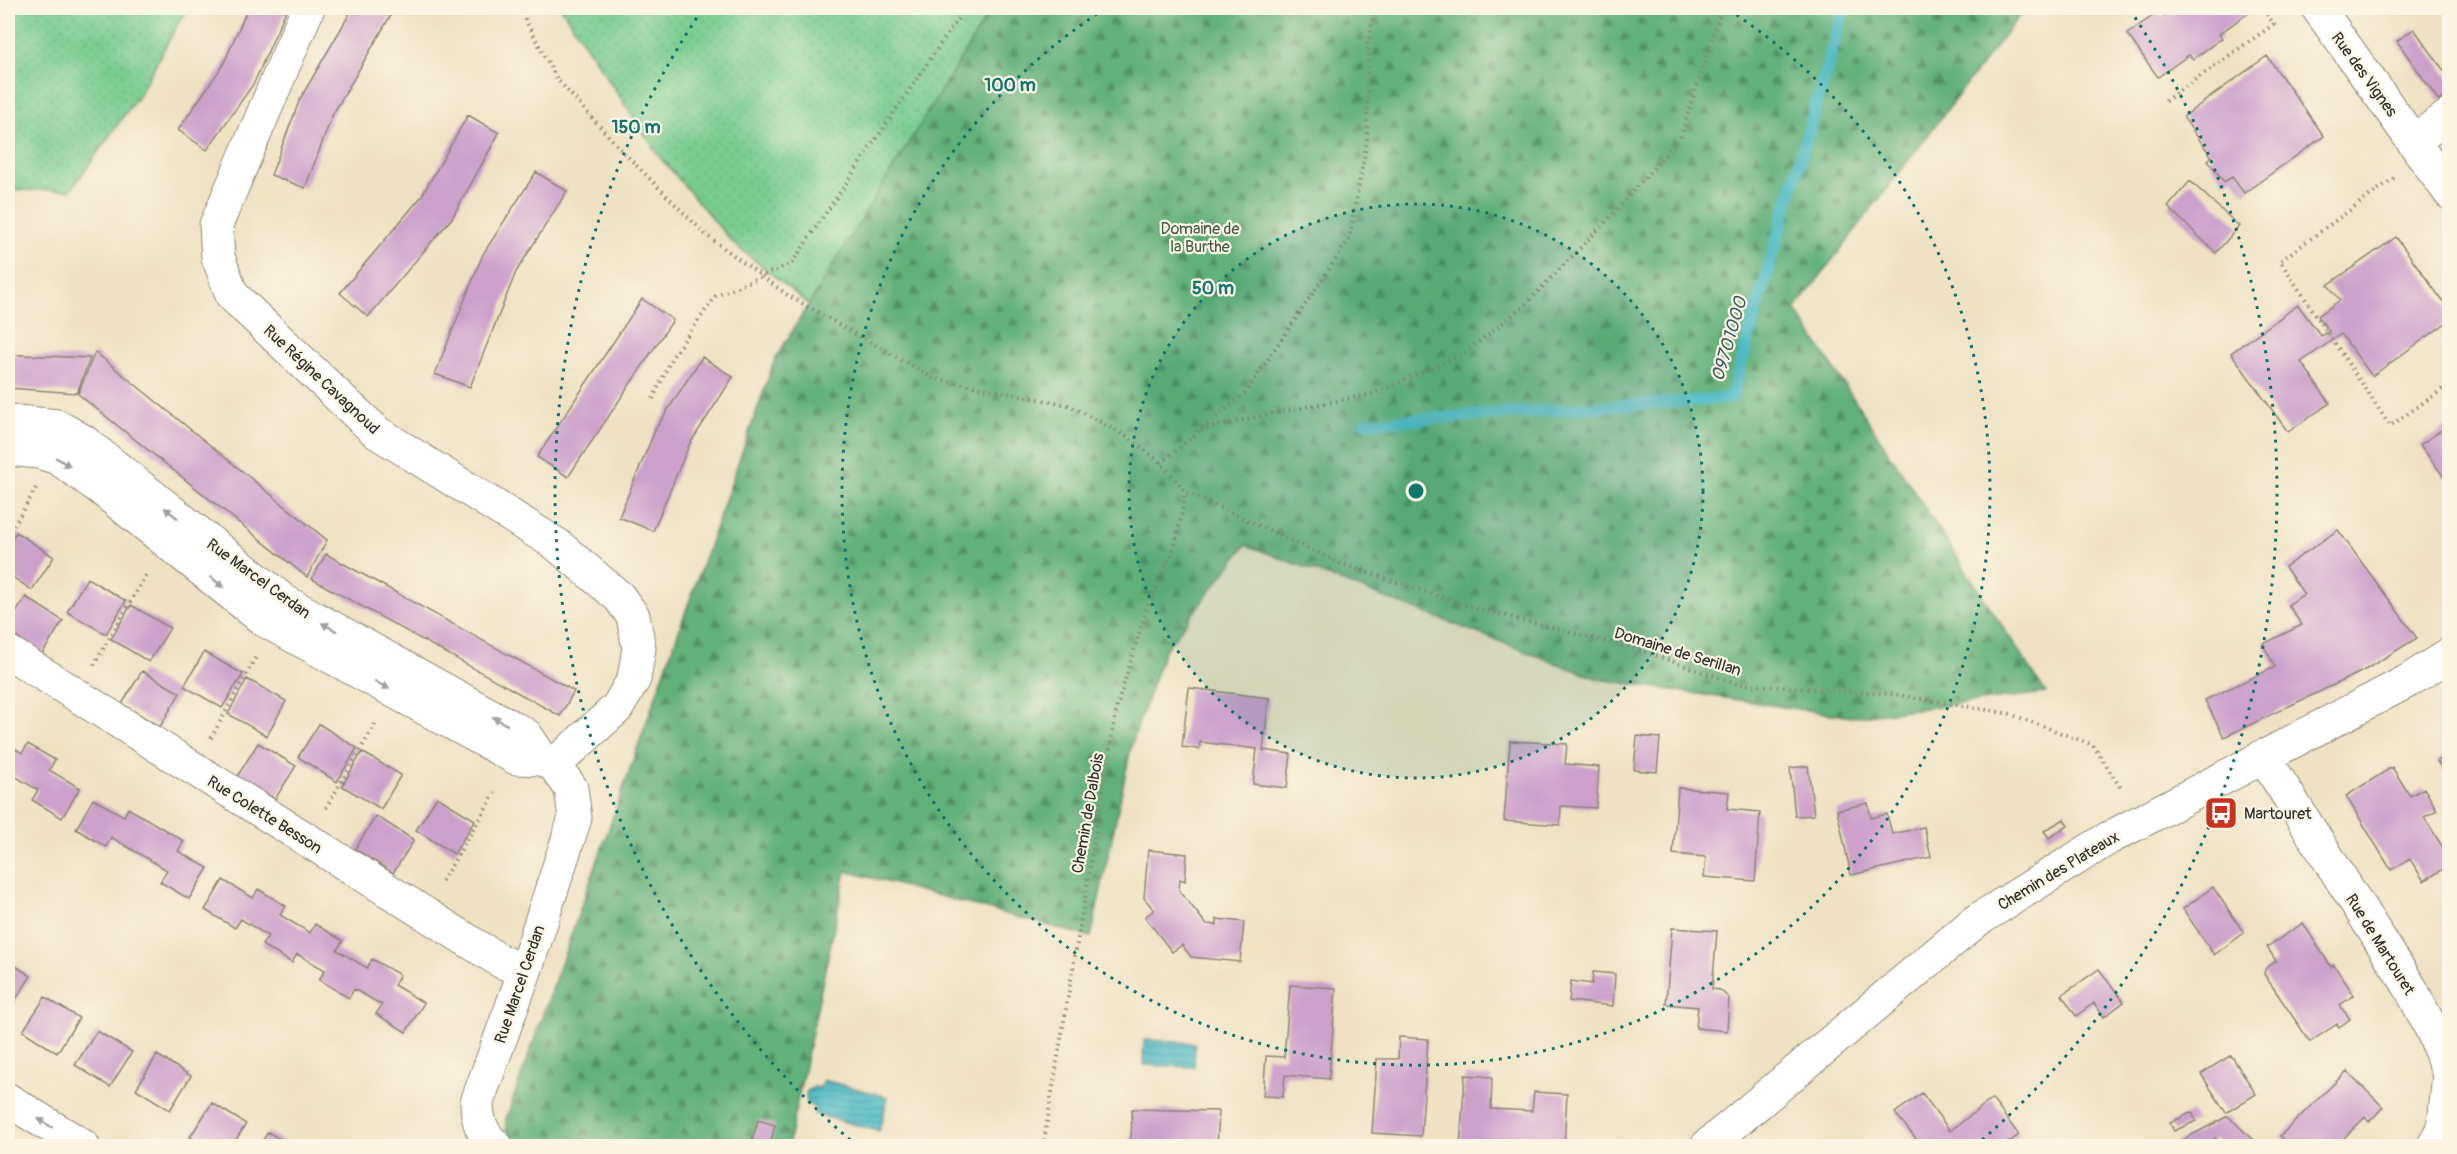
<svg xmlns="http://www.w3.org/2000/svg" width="2457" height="1154" font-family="Pangolin,sans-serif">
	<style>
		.green { fill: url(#green-dots); stroke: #527c5e; stroke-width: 1.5 }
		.forest { fill: url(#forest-firs); stroke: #466e52; stroke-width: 1.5 }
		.water { fill: url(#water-rules); stroke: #3c7278; stroke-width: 1.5 }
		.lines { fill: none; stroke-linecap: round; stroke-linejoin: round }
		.stream { stroke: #4cbac5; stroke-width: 12 }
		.building { fill: #cca0cb }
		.minor-casing { stroke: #8d8676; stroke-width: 35 }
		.tertiary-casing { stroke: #8d8676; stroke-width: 35 }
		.path { stroke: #8d8676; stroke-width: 4; stroke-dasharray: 1.5 4.5; stroke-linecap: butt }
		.minor { stroke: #fff; stroke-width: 33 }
		.tertiary { stroke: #fff; stroke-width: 33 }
		.oneway { fill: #a0a0a0 }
		.ring { fill: none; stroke: #0f766e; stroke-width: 3; stroke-dasharray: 3 6 }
		.labels { text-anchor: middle; stroke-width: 4.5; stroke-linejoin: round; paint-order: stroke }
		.street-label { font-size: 16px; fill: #2b2b2b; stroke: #fcf5e5 }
		.park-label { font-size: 16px; fill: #425b49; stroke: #fcf5e5 }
		.poi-label { font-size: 16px; fill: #2b2b2b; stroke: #fcf5e5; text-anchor: start }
		.water-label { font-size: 18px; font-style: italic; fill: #375d61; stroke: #fcf5e5 }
		.centre { fill: #0f766e; stroke: #fcf5e5; stroke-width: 3 }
		.ring-label { font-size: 18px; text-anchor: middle; font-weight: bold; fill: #0f766e; stroke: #fcf5e5; stroke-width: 4.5; stroke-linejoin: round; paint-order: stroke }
	</style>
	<defs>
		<pattern id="green-dots" width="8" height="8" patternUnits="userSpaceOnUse" patternTransform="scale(1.5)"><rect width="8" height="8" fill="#78cc90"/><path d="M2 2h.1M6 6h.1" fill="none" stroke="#68af7c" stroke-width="1.8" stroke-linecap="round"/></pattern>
		<pattern id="forest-firs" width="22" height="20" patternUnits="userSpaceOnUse" patternTransform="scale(1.5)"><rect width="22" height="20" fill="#62b07a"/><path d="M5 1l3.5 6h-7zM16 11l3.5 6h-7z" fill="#518f64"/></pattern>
		<pattern id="water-rules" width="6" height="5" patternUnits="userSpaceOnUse" patternTransform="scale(1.5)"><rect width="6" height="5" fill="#4cbac5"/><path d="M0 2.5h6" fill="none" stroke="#3f97a0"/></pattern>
	</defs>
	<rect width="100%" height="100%" fill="#fcf5e5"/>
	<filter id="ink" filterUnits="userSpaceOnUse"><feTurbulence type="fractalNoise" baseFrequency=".0167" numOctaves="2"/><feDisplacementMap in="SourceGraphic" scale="12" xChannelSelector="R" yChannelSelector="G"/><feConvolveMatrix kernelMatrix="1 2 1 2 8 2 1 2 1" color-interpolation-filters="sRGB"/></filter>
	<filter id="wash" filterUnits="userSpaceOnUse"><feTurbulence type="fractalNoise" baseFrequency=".008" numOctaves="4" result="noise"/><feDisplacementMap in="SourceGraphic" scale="24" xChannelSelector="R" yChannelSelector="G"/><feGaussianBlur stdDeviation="1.35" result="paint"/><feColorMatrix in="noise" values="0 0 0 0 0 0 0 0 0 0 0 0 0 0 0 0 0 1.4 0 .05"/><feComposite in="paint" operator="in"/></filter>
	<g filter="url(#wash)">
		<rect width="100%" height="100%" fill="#efe2c2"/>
		<path class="green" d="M8,8h179l-49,88 -67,94h-63z
			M561,8h897l-597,339 -129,-105 -73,-86z"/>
		<path class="forest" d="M992,8h1033l-230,301 251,384 -194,24 -254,-38 -352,-134 -82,106 -32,92 -41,194 -245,-66 -58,275h-281l-1,-27 269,-760z"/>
		<path class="water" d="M1144,1040l51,3 -1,24 -51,-2z
			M823,1080l65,17 -9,34 -65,-17 1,-6 -8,-5 -1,-9 2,-4 7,-3 5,1z"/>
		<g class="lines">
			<path class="stream" d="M1365,423l366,-25 113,-390"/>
		</g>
		<g id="blocks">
			<path class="building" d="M248,8h39l-33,75 -47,67 -29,-20 45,-65z
				M353,8h42l-62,106 -28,74 -34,-13 29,-76z
				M2176,8h73l2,3 -32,23 3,4 -29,21 -4,-4 -31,22 -31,-43 33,-23 4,5z
				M2414,29l36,50v15l-11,7 -42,-60z
				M2267,56l57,80 -80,57 -12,-16 -8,5 -16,-22 4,-3 -29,-40z
				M468,115l31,18 -47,85 -84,99 -28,-24 81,-96z
				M536,172l31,19 -51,81 -46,115 -35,-13 48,-120z
				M2190,181l49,45 -23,27 -48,-46z
				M2396,237l54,74v9l-78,56 -31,-42 -40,28 29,41 -42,29 -57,-79 67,-48 23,31 8,-5 -11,-15 22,-16 -12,-15z
				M642,299l31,21 -105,157 -31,-20z
				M95,352l232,188 -20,37 -229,-183z
				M8,354l16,1 66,3 -13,35 -69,-5z
				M702,357l31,20 -44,68 -36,86 -34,-14 37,-89z
				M2450,424v61l-30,-40z
				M2338,530l79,108 -54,33 -139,66 -19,-37 70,-33 -12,-23 39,-19 -14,-20 16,-11 -19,-27z
				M16,532l38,25 -22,33 -24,-16v-29z
				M326,554l248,137 -14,25 -248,-137z
				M87,578l39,23 -20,33 -39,-22z
				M26,597l37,24 -21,33 -34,-22v-7z
				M131,605l39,23 -21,34 -38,-23z
				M204,652l39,22 -21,34 -38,-22z
				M142,671l38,22 -20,34 -38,-23z
				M247,679l39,22 -19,35 -39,-22z
				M1189,688l80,10 -6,52 28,4 -4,34 -34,-4 4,-35 -57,-7 -1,7 -17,-2z
				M319,724l38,24 -20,34 -39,-25z
				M1637,736l23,2 -3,34 -23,-2z
				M1510,741l57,3 -2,20 34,3 -3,41 -35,-2 -1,19 -56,-4z
				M258,743l38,23 -21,33 -38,-22z
				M8,744l14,9 6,-9 27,16 -6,10 31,18 -18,30 -30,-18 6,-10 -28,-17 -2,5z
				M362,752l39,23 -20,34 -39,-23z
				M2450,752v28l-13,-19z
				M1808,766l6,49 -19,1 -5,-48z
				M2392,767l18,29 14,-8 13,22 -13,7 26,42v6l-26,16 -14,-22 -19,11 -45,-74z
				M1678,788l51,4 -2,17 33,3 -5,69 -51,-4 2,-20 -33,-3z
				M437,797l38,23 -21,34 -38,-24z
				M93,799l31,17 4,-8 56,33 -6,10 30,17 -19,31 -29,-17 7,-12 -56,-33 -5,10 -30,-18z
				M1868,803l3,15 16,-4 5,20 32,-7 7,30 -80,18 -14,-65z
				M376,816l38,24 -21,33 -38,-24z
				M2064,819l4,7 -19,12 -5,-7z
				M1148,850l39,4 -2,27 -5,-2 -1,11 27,34 11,1v-6l27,3 -4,40 -49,-5 -9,-12 -10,7 -27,-35 9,-7 -10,-12z
				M223,880l30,18 5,-9 28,17 -6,9 30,18 5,-9 28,17 -6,9 30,18 5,-9 28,16 -6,10 30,18 -18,29 -30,-18 6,-9 -28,-16 -5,9 -30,-18 6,-10 -28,-16 -5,9 -30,-18 6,-9 -27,-17 -6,9 -30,-18z
				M2213,887l31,46 -30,22 -31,-46z
				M2303,923l28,44 3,-2 20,30 -14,10 10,14 -11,8 -2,-3 -27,18 -46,-68 1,-5 11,-8 -9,-14z
				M1672,928l45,3 -5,58 8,1 9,8 -2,33 -31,-3 2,-21 -32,-3z
				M8,961l23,15 -22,34 -1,-1z
				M2099,969l25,33 -20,15 -10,-14 -18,13 -14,-21z
				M1593,972l22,2 -2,32 -44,-5 2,-20 21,3z
				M1290,985l46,3 -7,91 -44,-4 -2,22 -20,-1 3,-40 18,1z
				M45,997l34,21 -22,35 -34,-22z
				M97,1031l35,21 -22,35 -35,-22z
				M1399,1037l29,2 -7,97 -49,-3 5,-74h21z
				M157,1055l34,21 -21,34 -34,-21z
				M2231,1055l25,39 -30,19 -25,-39z
				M2347,1071l36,36 -14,15 -4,-5 -24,24 2,5h-52l-11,-10z
				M1465,1075l27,2 -1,32 41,2 2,-19 33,2 -3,52h-104z
				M1922,1093l28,38 42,-32 27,36 -16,11h-81l-27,-33z
				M212,1103l34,21 -14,22h-27l-15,-9z
				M1132,1109l87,2 -2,35h-86z
				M2192,1112l4,9 -22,10 -4,-8z
				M2228,1116l27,26 -5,4h-27l-8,-8 -9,8h-35z
				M758,1120l17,5 -5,20 -18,-5z
				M268,1132l24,14h-33z"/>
		</g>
	</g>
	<g filter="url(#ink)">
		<use href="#blocks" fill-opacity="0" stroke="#8d8676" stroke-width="1.5"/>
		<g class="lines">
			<g class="minor-casing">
				<path id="minor" d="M308,8l-92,217 2,32 14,38 123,117 23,21 178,111 63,53 14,19 6,32 -5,31 -17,29 -63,57
					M2318,8l132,185
					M2413,141l37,-26
					M8,421l49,5 26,15 201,160 242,134 16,24
					M8,449l31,3 19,6 42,30 164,132 252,138 26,1 12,6 17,23 4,30 -50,153 -48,131c0,19 5,32 19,44
					M8,652l494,310 23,9
					M2263,756l147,231 23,45 16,42 -5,51 -10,21
					M8,1100l75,46"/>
			</g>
			<g class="tertiary-casing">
				<path id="tertiary" d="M1707,1146l269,-225 133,-83 299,-157 42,-27"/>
			</g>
			<path class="path" d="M519,8l38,71 66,73 83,83 83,61 144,82 135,27 60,32 33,26 25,29 156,72 129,43 168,43 99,34 155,10 117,20 83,31 29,45
				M2165,101l109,-77 -12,-16
				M2394,178l-114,83 110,165 60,-42
				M653,399l19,-42 44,-61 76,-33 173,-255
				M1201,430l68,-16 104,-20 92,-41 59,-47 89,-92 67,-76 42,-130
				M1161,463l84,-70 104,-153 18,-99 1,-97 7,-36
				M8,536l28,-48
				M94,665l53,-92
				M211,738l46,-83
				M326,808l51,-87
				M442,881l55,-91
				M1043,1146l74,-440 29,-95 29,-66 11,-53"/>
			<use href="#minor" class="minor"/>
			<use href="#tertiary" class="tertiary"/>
		</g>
		<defs><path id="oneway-solid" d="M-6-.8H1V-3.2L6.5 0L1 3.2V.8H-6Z" transform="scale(1.5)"/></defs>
		<g class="oneway">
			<use href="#oneway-solid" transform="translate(63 462) rotate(32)"/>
			<use href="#oneway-solid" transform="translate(171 513) rotate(-142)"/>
			<use href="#oneway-solid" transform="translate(217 582) rotate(39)"/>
			<use href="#oneway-solid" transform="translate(329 627) rotate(-151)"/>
			<use href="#oneway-solid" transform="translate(382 685) rotate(28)"/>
			<use href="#oneway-solid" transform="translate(500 721) rotate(-151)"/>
			<use href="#oneway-solid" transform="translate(45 1123) rotate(-148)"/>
		</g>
	</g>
	<circle cx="1416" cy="491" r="287" fill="#0f766e" fill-opacity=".12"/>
	<g class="ring">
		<circle cx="1416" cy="491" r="287"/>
		<path d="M1729 10A574 574 0 1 1 1103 10"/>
		<path d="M857 1146A861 861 0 0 1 702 10M2130 10A861 861 0 0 1 1975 1146"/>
	</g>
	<defs>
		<g id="bus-square" transform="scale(1.725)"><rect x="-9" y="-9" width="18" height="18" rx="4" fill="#c8321e" stroke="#fcf5e5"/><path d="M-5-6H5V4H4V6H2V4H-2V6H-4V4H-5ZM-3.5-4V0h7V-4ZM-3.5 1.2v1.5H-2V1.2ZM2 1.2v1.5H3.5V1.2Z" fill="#fff"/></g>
	</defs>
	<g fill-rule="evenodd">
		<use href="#bus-square" x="2221" y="813"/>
	</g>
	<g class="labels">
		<g class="street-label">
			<text transform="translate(2365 74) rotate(54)" y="6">Rue des Vignes</text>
			<text transform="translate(322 379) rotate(43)" y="6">Rue Régine Cavagnoud</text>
			<text transform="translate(259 578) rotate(36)" y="6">Rue Marcel Cerdan</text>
			<text transform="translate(1678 651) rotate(17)" y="6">Domaine de Serillan</text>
			<text transform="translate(1087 813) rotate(-80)" y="6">Chemin de Dalbois</text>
			<text transform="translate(265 814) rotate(32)" y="6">Rue Colette Besson</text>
			<text transform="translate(2058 870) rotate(-31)" y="6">Chemin des Plateaux</text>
			<text transform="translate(2381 944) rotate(58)" y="6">Rue de Martouret</text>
			<text transform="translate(519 984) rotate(-71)" y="6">Rue Marcel Cerdan</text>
		</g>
		<g class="park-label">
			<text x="1200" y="234">Domaine de<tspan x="1200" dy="18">la Burthe</tspan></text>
		</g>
		<g class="poi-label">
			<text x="2244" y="819">Martouret</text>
		</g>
		<g class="water-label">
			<text transform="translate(1729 339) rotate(-74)" y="6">O9701000</text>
		</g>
	</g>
	<circle cx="1416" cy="491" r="9" class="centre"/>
	<g class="ring-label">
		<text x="1010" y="91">100 m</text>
		<text x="636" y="133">150 m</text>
		<text x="1213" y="294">50 m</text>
	</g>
	<rect width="2457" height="1154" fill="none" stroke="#fcf5e5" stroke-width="30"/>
</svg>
